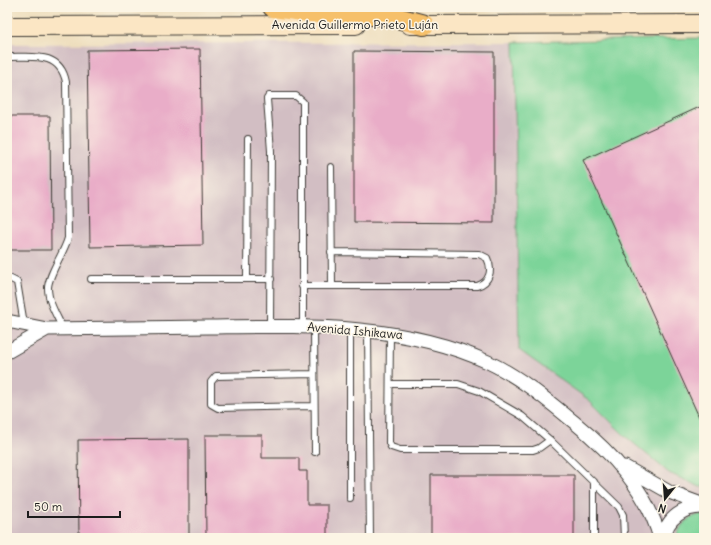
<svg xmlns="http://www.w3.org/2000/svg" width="711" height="545" font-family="Delius,sans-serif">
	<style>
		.industrial { fill: #d2bec3 }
		.green { fill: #7cd499; stroke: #4c785a }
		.building { fill: #e9adc8 }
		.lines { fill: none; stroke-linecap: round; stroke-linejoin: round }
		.lane-casing { stroke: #3c3934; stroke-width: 8 }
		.street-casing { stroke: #3c3934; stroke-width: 15 }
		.secondary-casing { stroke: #3c3934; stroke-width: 20 }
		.primary-casing { stroke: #3c3934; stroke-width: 22 }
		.lane { stroke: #fff; stroke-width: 6 }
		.street { stroke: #fff; stroke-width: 13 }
		.secondary { stroke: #fbe6c4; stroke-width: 18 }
		.primary { stroke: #f6c06b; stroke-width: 20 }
		.labels { text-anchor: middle; stroke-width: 3; stroke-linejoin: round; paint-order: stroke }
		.street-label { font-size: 12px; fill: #1c1c1c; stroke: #fcf5e5 }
	</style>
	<rect width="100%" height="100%" fill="#fcf5e5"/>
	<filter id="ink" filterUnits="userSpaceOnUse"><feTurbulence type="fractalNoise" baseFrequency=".025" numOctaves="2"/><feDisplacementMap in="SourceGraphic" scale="8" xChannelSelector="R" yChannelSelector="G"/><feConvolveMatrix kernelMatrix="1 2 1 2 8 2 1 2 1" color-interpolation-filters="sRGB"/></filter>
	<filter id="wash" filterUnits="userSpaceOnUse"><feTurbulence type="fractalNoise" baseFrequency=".012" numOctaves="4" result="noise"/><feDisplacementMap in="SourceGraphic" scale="16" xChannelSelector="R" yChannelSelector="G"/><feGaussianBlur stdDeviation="0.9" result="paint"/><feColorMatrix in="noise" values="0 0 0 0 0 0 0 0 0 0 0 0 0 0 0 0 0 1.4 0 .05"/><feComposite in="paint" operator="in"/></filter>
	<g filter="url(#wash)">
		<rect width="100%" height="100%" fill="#eedebd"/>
		<path class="industrial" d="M514,42l5,308 70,50 36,36 44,37 31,14h4v51h-697v-494z"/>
		<path class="green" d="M704,38v449h-4l-31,-14 -44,-37 -36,-36 -70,-50 -5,-308z
			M701,514l3,1v23h-28c4,-14 11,-20 25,-24z"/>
		<g id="blocks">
			<path class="building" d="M200,49l3,196 -113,2 -3,-197z
				M354,51l140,1v171l-140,-1z
				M704,105v323l-121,-268z
				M7,116h43l1,134h-44z
				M205,435h57v23h37v13h8v34h20v33h-121z
				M189,439v99h-110l-1,-98z
				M431,475h143v63h-143z"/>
		</g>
	</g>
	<g filter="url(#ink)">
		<use href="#blocks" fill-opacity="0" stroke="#3c3934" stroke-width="1"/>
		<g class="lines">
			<g class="lane-casing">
				<path id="lane" d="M7,57c25,0 53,-6 59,25l2,156c-4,15 -20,37 -20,50 0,14 9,28 15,41
					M331,167l1,119
					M7,277l10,5 7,42
					M91,279h180
					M247,279l1,-140
					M302,286h175c13,-4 16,-16 10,-28l-8,-4 -148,-2
					M270,326l1,-175 -4,-52 2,-3h27l7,6v224
					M314,327l1,125
					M368,330l2,208
					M390,333l-1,110 2,4 9,3h133l6,-2 11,-8
					M313,374l-97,2 -5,6v22l7,4 96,-2
					M390,384h68l21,7 43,25 28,24 69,67 4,8 1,23
					M594,482v56
					M350,498v-169"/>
			</g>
			<g class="street-casing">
				<path id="street" d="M7,321l40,8 -40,23
					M47,329c54,-1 108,-1 162,-2 93,-1 192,-5 279,35 32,15 59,38 86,60 39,32 72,67 86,116
					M625,467l44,25 35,13
					M664,538c2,-20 21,-32 40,-31"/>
			</g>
			<g class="secondary-casing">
				<path id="secondary" d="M410,25l294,-1
					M7,26l349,-1"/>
			</g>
			<g class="primary-casing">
				<path id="primary" d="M273,7l61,8h52l38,10"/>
			</g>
			<use href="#lane" class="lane"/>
			<use href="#street" class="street"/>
			<use href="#secondary" class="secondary"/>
			<use href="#primary" class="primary"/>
		</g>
	</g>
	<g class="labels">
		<g class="street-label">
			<text x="355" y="29">Avenida Guillermo Prieto Luján</text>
			<text transform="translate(355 331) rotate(5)" y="4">Avenida Ishikawa</text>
		</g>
	</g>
	<rect width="711" height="545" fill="none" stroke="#fcf5e5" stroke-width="24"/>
	<g transform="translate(665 499) rotate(197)" stroke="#fcf5e5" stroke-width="3" paint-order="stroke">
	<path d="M0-3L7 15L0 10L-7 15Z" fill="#1c1c1c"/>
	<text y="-6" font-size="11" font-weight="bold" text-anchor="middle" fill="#1c1c1c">N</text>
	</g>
	<path d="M28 511v6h92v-6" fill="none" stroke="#1c1c1c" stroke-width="2"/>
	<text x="34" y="511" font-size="12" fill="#1c1c1c" stroke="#fcf5e5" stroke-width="3" paint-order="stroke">50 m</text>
</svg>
